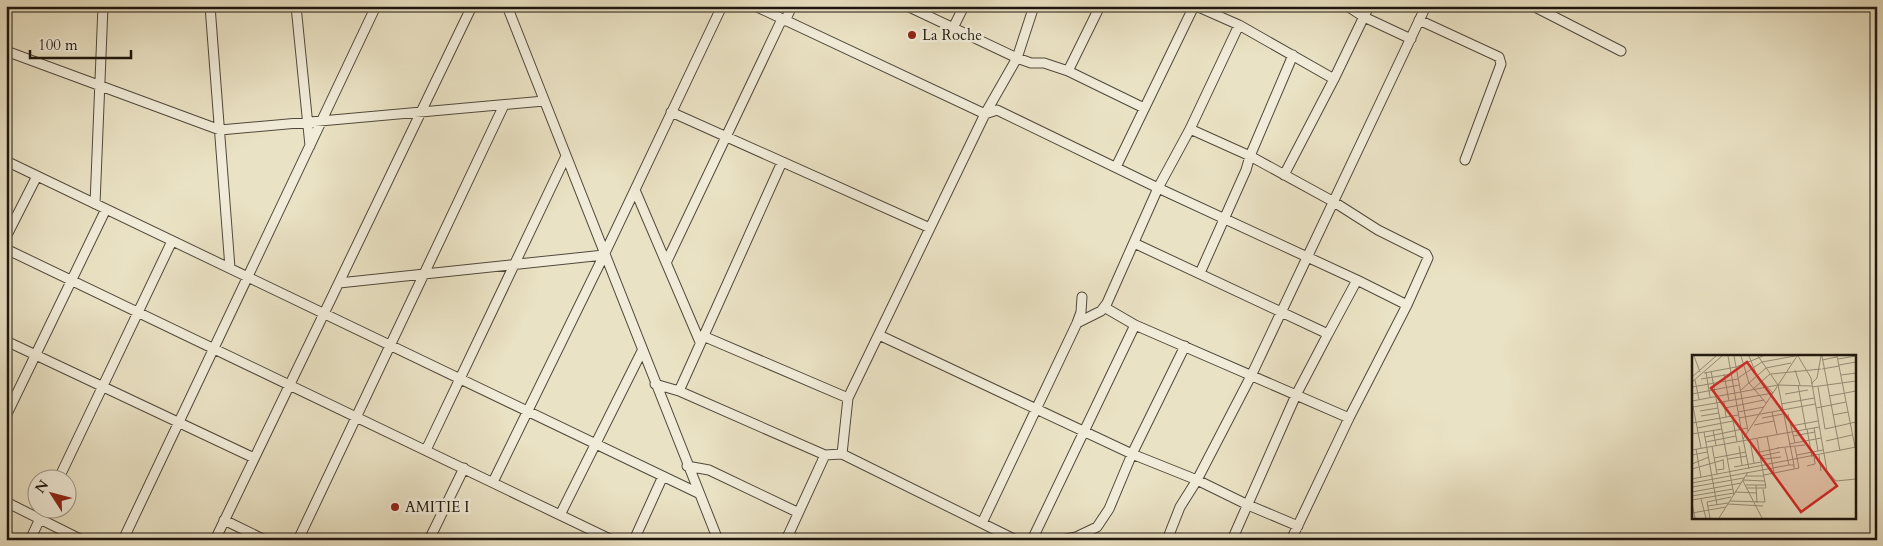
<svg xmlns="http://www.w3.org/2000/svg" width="1883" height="546" font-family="Cardo,serif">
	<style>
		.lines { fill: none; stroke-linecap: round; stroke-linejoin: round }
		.minor-casing { stroke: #50493b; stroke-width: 11 }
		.minor { stroke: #f1ecd9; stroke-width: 9 }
		.poi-dot { fill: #8f2418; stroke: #f1ecd9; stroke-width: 2 }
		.labels { text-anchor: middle; stroke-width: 5; stroke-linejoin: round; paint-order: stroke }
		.poi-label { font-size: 15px; fill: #1d160d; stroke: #f1ecd9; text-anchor: start }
		.inset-road { fill: none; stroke: #98907b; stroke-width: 1 }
		.view { fill: #d62828; fill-opacity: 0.15; stroke: #d62828; stroke-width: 2.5 }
		.inset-edge { fill: none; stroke: #1d160d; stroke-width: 2.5 }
	</style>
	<rect width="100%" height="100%" fill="#eae2c4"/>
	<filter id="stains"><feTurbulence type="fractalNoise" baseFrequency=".004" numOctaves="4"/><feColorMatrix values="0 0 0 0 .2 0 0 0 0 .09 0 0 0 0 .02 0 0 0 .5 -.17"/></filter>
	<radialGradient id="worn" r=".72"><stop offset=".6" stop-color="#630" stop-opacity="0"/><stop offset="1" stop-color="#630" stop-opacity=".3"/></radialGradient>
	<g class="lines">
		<g class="minor-casing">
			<path id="minor" d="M210,6l20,262
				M296,6l14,140
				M507,6l211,534
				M755,6l230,108 12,-4 161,78 199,92 -29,54
				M907,6l110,52 14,5h13l24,8 76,37
				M1196,6l43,19 95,54
				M1347,6l17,11 47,22
				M1533,6l88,45
				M1419,20l80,37 2,7 -36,96
				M785,21l7,-15
				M953,28l11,-22
				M6,51l214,79 324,-29
				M1068,71l32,-65
				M671,112l259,116
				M1190,129l60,27 84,46 44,28 48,24 2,4 -21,47
				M6,161l692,332
				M1116,167l78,-161
				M1284,175l50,-96 35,-73
				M635,190l65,152
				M95,204l8,-198
				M6,237l31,-61
				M1134,243l194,91 -32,61 -64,145
				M6,249l606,291
				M666,263l116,-244
				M1200,273l46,-103 4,-14 43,-101
				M339,283l265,-28
				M1104,307l31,18 214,93
				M1077,323l24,-12 6,-8 51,-115 32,-59 49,-104
				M879,335l253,119 65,26 51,25 50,21
				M703,336l145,62
				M6,341l248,117
				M655,384l24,7 146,64
				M679,391l103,-229
				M6,416l100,-207
				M426,450l140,-294
				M842,454l174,86
				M687,466l22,4 88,42
				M59,478l113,-237
				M493,482l111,-227 118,-249
				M6,502l76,38
				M560,515l82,-164
				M224,520l41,20
				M982,523l95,-200 4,-11 1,-15
				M788,535l9,5
				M30,540l15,-32
				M123,540l253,-534
				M215,540l257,-534
				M298,540l206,-435
				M429,540l35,-72
				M634,540l29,-64
				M786,540l39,-85 17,-1 6,-56 137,-284 32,-56 17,-52
				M1032,540l103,-215
				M1061,540l15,-3 21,-10 12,-18 23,-55 53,-108
				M1167,540l13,-33 17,-27 54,-104 175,-370
				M1291,540l58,-122 58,-113 -50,-25"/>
		</g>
		<use href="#minor" class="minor"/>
	</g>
	<g class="poi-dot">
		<circle cx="912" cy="35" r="5"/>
		<circle cx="395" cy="507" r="5"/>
	</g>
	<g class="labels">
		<g class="poi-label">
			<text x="922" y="40">La Roche</text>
			<text x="405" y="512">AMITIE I</text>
		</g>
	</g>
	<g transform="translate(1692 355)">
		<rect width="164" height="164" fill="#eae2c4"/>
		<path class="inset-road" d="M2,1l6,16M36,1l15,83M42,1l14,75M49,1l8,27 17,20M66,1l20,29 16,80h-5M106,1l13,22 16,93 9,10 20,-2M130,1l18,95M145,1l19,96M146,4l18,-3M130,5l15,-3M147,10l17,-3M130,14l17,-3M103,15l5,15M19,16l23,124M14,17l4,25M12,18l32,-6 27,-11M32,19l5,27M79,19l50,-5M149,20l15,-2M0,22l24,-21M46,23l24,-16 33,-6M9,24l31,-5M3,25l4,19M0,27l30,-26M119,29l6,-6 4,-22M106,30l8,44M0,32l46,-8M120,32l44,-6M126,32l7,42M61,34l17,-15M49,35l25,-22 25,-5M0,39l47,-9M93,39l23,-4M137,41l27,-5M0,46l86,-16 34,1M0,46l9,47M32,47l2,15M89,49l33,-6M1,52l80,-14 -16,-17 -8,-20M33,53l39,-8M124,53l30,-6M8,56l18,-3M46,57l26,-5M80,57l5,22M96,59l7,29M141,60l15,-3M9,61l18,-3M47,63l76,-14M70,63l21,-4M41,65l4,22M0,68l46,-8M62,70l20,-4M99,71l27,-5M5,73l36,-7M122,73l4,23M115,74l5,28M133,74l31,-7M21,75l3,15M12,77l13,73M0,79l30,-5M75,81l7,37M101,81l22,-4M13,82l42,-9M58,85l4,23M134,86l26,-6M14,87l30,-6M97,89l32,-6M20,91l5,28M47,91l3,19M85,93l28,-3M4,94l5,28M0,95l127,-23M68,97l19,-4M0,100l15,-3M105,100l26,-5M127,100l2,16M69,101l4,3 16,-2M69,101l19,-4M22,103l32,-6M36,104l19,-3M0,109l17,-7M115,111l8,-2 -1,-8M42,112l27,-5M0,114l31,-9M57,114l-6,-30 54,-83M102,114l5,-1 -4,-21M24,115l8,-1 -1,-10M72,120l30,-6v-4M54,121h18M0,124l164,-32M51,125l22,1M51,126l19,37M0,128l97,-18 -4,-17M54,130h20M64,130l1,18M0,132l52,-9M54,133h20l-9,-49M0,137l49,-9M43,137l22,1M0,141l41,-7M9,144l5,19M0,145l42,-7M38,146l35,1 -2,-13M15,147l24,-5M15,147l3,16M0,148l3,15M36,149l35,2M16,151l20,-3M0,158l34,-6M27,163l29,-46"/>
		<path class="view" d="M55,7l90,124 -36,26 -90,-124z"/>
		<rect width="164" height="164" class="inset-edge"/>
	</g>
	<rect width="1883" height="546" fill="none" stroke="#eae2c4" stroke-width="25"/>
	<rect x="8" y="8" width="1868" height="531" fill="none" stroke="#1d160d" stroke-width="2.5"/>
	<rect x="12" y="12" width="1858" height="521" fill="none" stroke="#1d160d"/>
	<g transform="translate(52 494) rotate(306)"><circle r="24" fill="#f1ecd9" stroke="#9c9687"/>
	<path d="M0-4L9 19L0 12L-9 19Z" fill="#8f2418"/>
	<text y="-8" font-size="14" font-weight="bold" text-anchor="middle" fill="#1d160d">N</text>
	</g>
	<path d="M30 50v8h101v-8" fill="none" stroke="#1d160d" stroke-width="2.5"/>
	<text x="38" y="50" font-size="15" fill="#1d160d" stroke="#f1ecd9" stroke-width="4" paint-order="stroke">100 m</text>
	<rect width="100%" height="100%" filter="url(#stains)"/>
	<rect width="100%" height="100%" fill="url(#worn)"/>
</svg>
